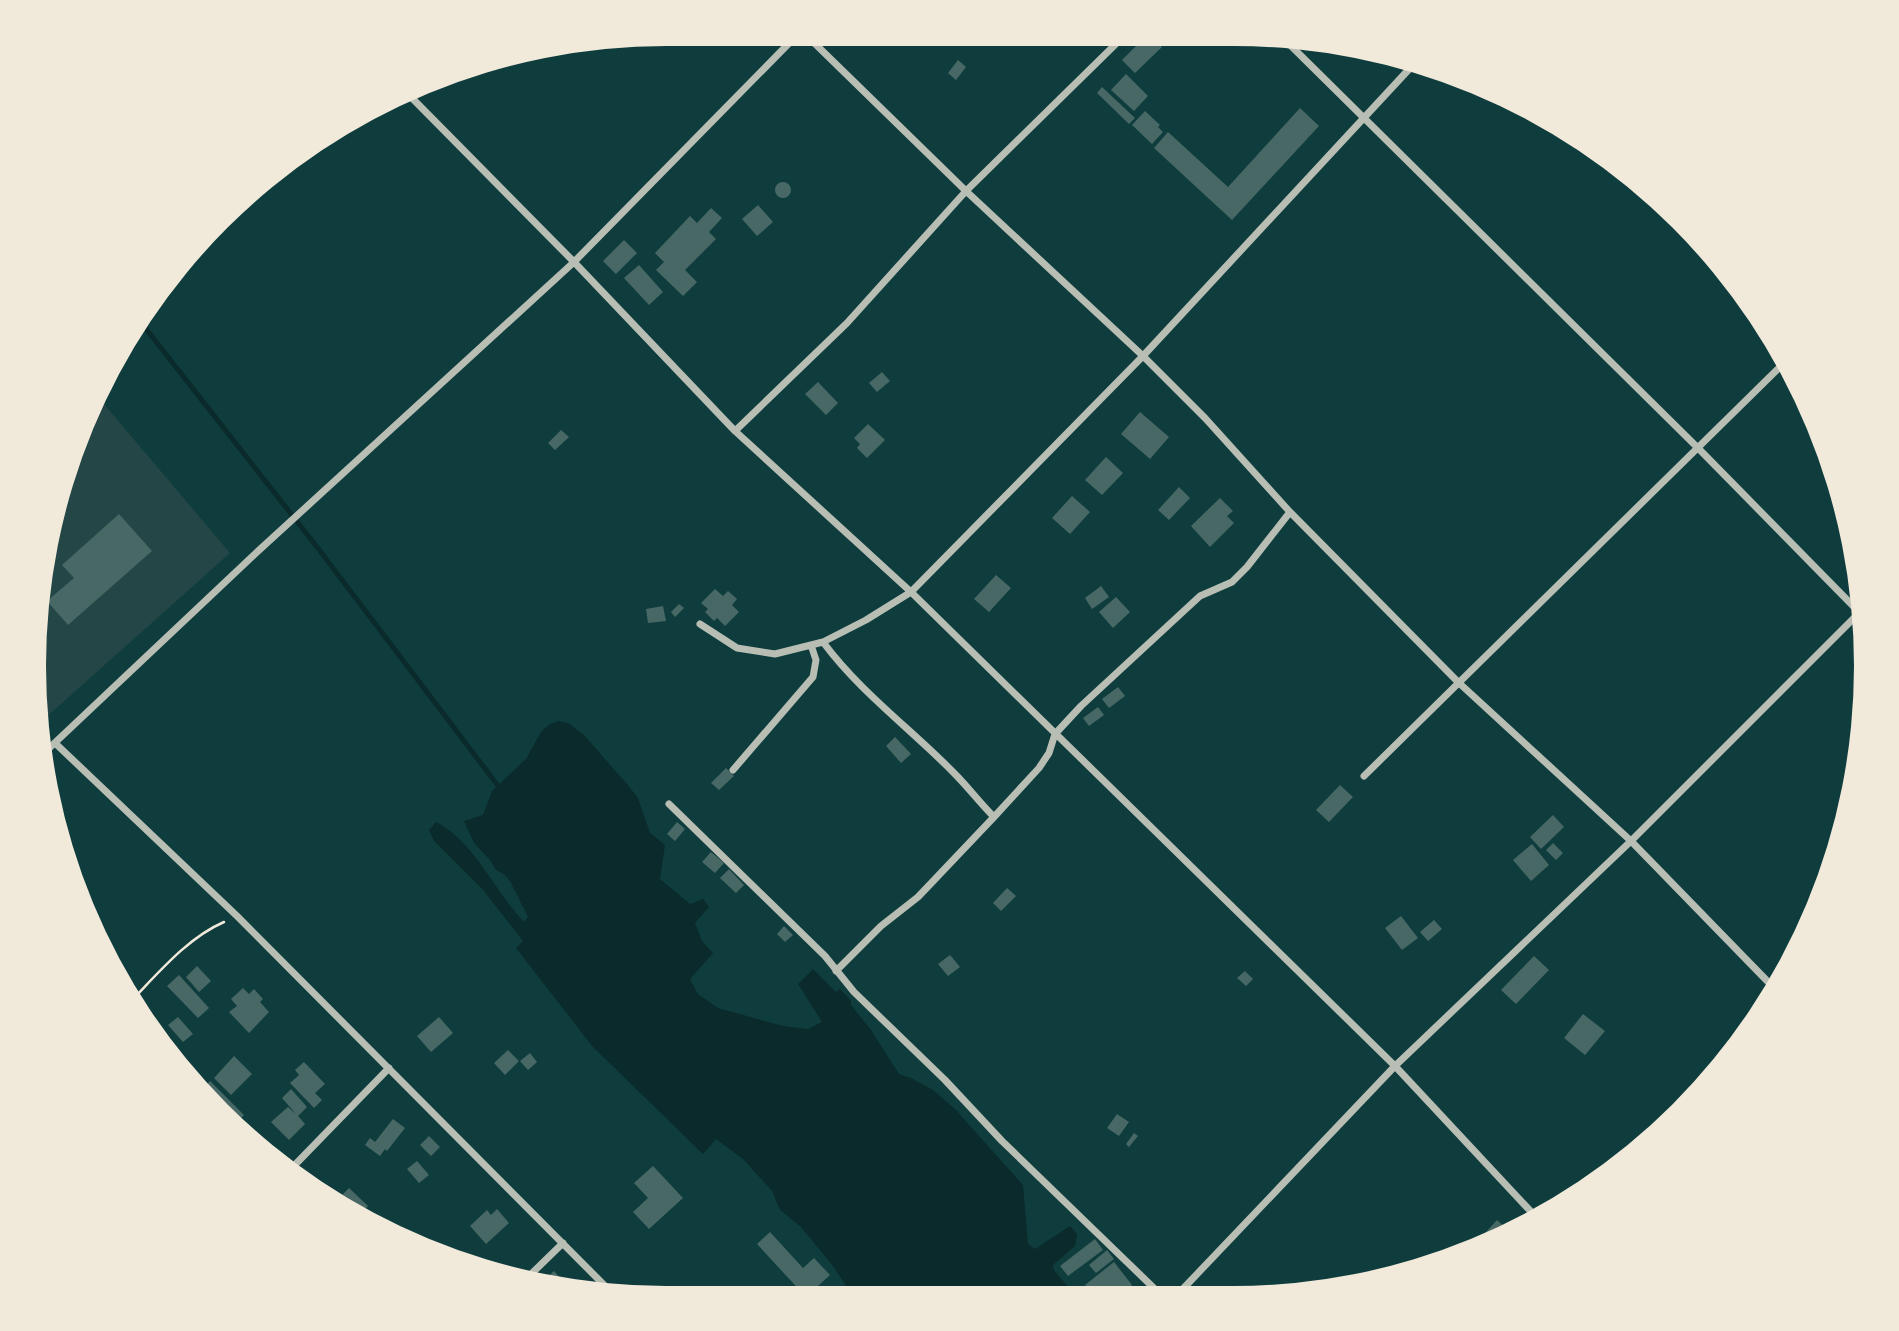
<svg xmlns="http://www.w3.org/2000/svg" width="1899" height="1331" font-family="'Source Serif 4',serif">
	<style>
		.green { fill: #244646 }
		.water { fill: #0a2a2b }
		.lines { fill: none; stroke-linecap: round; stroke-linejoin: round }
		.stream { stroke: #0a2a2b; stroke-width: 5 }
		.building { fill: #486865 }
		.path { stroke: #f1e9da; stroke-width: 2.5 }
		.minor { stroke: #b8beb3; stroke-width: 7 }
	</style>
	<rect width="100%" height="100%" fill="#0f3d3e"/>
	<path class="green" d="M98,397l132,156 -187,167 -4,-137 43,-160z"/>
	<path class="water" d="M558,721l10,2 15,11 44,50 11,14 12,35 15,12 -5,34 30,25 13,-5 6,8 -14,16 7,18 11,12 -23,26 8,15 20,14 65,18 25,3 14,-7 -24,-38 15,-15 23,23 4,-3 11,12v4l20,25 28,44 12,4 22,12 22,19 68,76 5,59 7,5 35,-23 7,8 -2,12 -22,19 1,5 20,24 -222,1 -19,-29 -32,-39 -21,-17 -8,-19 -29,-32 -27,-20 -13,15 -111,-108 -76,-98 7,-7 -40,-51 -49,-49 -5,-11 7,-8c38,19 59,70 88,100l4,-5 -18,-36 -5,-6 -9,-5 -6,-10 -16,-17 -10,-22 19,-6 9,-24 34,-32 15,-27 9,-8z"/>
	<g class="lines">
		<path class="stream" d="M143,325l174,222 185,244"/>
	</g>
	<path class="building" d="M1148,34l14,13 -27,26 -13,-13z
		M958,60l8,7 -10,13 -8,-7z
		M1126,74l22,22 -14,15 -23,-21z
		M1102,87l33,31 -6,6 -32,-31z
		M1300,108l19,18 -87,94 -78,-72 14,-16 60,55z
		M1145,111l15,14 -2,2 5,5 -11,12 -20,-19z
		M775 190a8 8 0 1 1 16 0a8 8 0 1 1-16 0Z
		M758,205l15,17 -16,14 -15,-17z
		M711,208l11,10 -13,14 7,7 -31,31 12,12 -14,14 -27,-26 8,-8 -9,-9 35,-37 7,7z
		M624,240l13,13 -21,21 -13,-13z
		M639,265l24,27 -14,13 -25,-27z
		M882,372l8,9 -13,11 -8,-9z
		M818,382l20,21 -12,12 -21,-21z
		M1140,412l29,25 -19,22 -29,-25z
		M868,424l17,16 -18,18 -10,-10 3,-4 -6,-6z
		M561,430l8,7 -14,13 -7,-7z
		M1106,457l17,16 -21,22 -17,-15z
		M1179,487l11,11 -21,22 -11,-10z
		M1072,496l18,16 -20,22 -18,-16z
		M1220,498l13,13 -6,5 7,7 -24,24 -19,-21z
		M119,514l33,37 -84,74 -21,-24 27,-23 -12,-13z
		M996,575l15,13 -22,24 -15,-13z
		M1101,586l8,11 -17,12 -7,-11z
		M715,589l8,7 5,-5 9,8 -5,6 7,7 -14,14 -8,-8 -3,3 -9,-9 3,-3 -7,-6z
		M1116,597l14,15 -17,16 -14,-16z
		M679,604l5,4 -9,9 -4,-5z
		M663,606l3,15 -18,2 -2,-14z
		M1118,687l7,9 -16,12 -7,-9z
		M1098,707l6,8 -15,11 -6,-8z
		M895,737l16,17 -10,9 -15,-17z
		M726,768l8,8 -15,14 -8,-7z
		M1340,785l13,12 -24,25 -13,-12z
		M1553,815l11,12 -23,22 -11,-12z
		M677,822l8,7 -10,12 -8,-7z
		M1553,843l10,10 -7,7 -10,-10z
		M1532,844l17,21 -18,16 -18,-21z
		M711,852l13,11 -9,10 -13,-11z
		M729,869l15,16 -8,8 -16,-15z
		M1007,888l9,8 -15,15 -8,-8z
		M1401,916l17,22 -16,12 -17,-22z
		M1434,920l8,9 -14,12 -8,-9z
		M784,926l9,9 -8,7 -8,-8z
		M950,955l10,12 -12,9 -10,-12z
		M1534,956l15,14 -33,34 -15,-14z
		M197,966l14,15 -12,11 -13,-15z
		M1245,971l8,8 -7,7 -9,-8z
		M179,975l30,33 -11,10 -31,-32z
		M243,988l6,6 5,-5 9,10 -3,3 9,10 -20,21 -20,-21 8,-6 -6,-7z
		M1583,1014l22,17 -20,24 -21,-17z
		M178,1017l15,17 -10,8 -15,-17z
		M439,1017l14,16 -22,19 -14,-16z
		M508,1050l11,11 -14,14 -11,-12z
		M530,1053l7,9 -9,8 -8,-9z
		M234,1056l18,18 -21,21 -17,-17z
		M304,1062l21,22 -10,9 7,7 -8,8 -24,-25 9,-8 -4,-5z
		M210,1081l34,34 -9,10 -35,-33z
		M291,1089l16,18 -9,9 7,8 -16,16 -18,-18 17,-15 8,7 -14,-16z
		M1117,1114l12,8 -10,14 -12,-8z
		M393,1119l12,9 -18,23 -2,-2 -5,7 -15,-11 5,-7 5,4z
		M1134,1133l4,3 -9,11 -3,-3z
		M429,1136l11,11 -9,9 -11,-11z
		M417,1161l12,14 -10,8 -12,-14z
		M653,1166l30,32 -34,31 -16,-17 15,-14 -14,-15z
		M349,1188l19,18 -9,10 -22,-16z
		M497,1209l12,14 -23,21 -16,-18 17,-16 4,5z
		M1497,1220l14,13 -18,6 -7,-7z
		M770,1232l33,36 11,-10 16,17 -22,20h-4l-47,-51z
		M1095,1239l8,11 -35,26 -8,-10z
		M1107,1250l7,9 -18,14 -7,-8z
		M1114,1262l18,23 -10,8 -30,1 -7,-9z
		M554,1271l14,16 -27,-4z"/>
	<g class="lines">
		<path class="path" d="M134,998c26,-27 55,-61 90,-76"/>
		<path class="minor" d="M804,33l162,158 177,165 62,62 85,94 168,170 173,159 143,147
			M1283,38l416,411 162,165
			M410,96l164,166 161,169 176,161 484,474 141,151
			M735,431l112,-108 119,-132 161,-158
			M700,624l37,24 38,6 48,-12 43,-22 45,-28 232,-236 269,-290
			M823,642c37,50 88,87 131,131 14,14 26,30 40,44
			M55,743l182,173 376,378
			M44,753l212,-200 318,-291 225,-229
			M733,770l80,-93 3,-17 -5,-15
			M1364,776l422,-415
			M669,804l156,152 29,36 91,88 57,61 157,152
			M836,971l45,-45 37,-29 76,-80 45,-49 10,-15 6,-19 26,-28 119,-110 32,-14 15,-15 43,-55
			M1650,1141l3,-3
			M288,1172l101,-104
			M525,1280l38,-37
			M1179,1293l216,-227 236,-225 229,-229"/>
	</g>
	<path d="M0 0H1899V1331H0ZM666 46H1234A620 620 0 0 1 1854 666V666A620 620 0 0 1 1234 1286H666A620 620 0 0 1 46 666V666A620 620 0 0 1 666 46Z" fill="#f1e9da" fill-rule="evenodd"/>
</svg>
